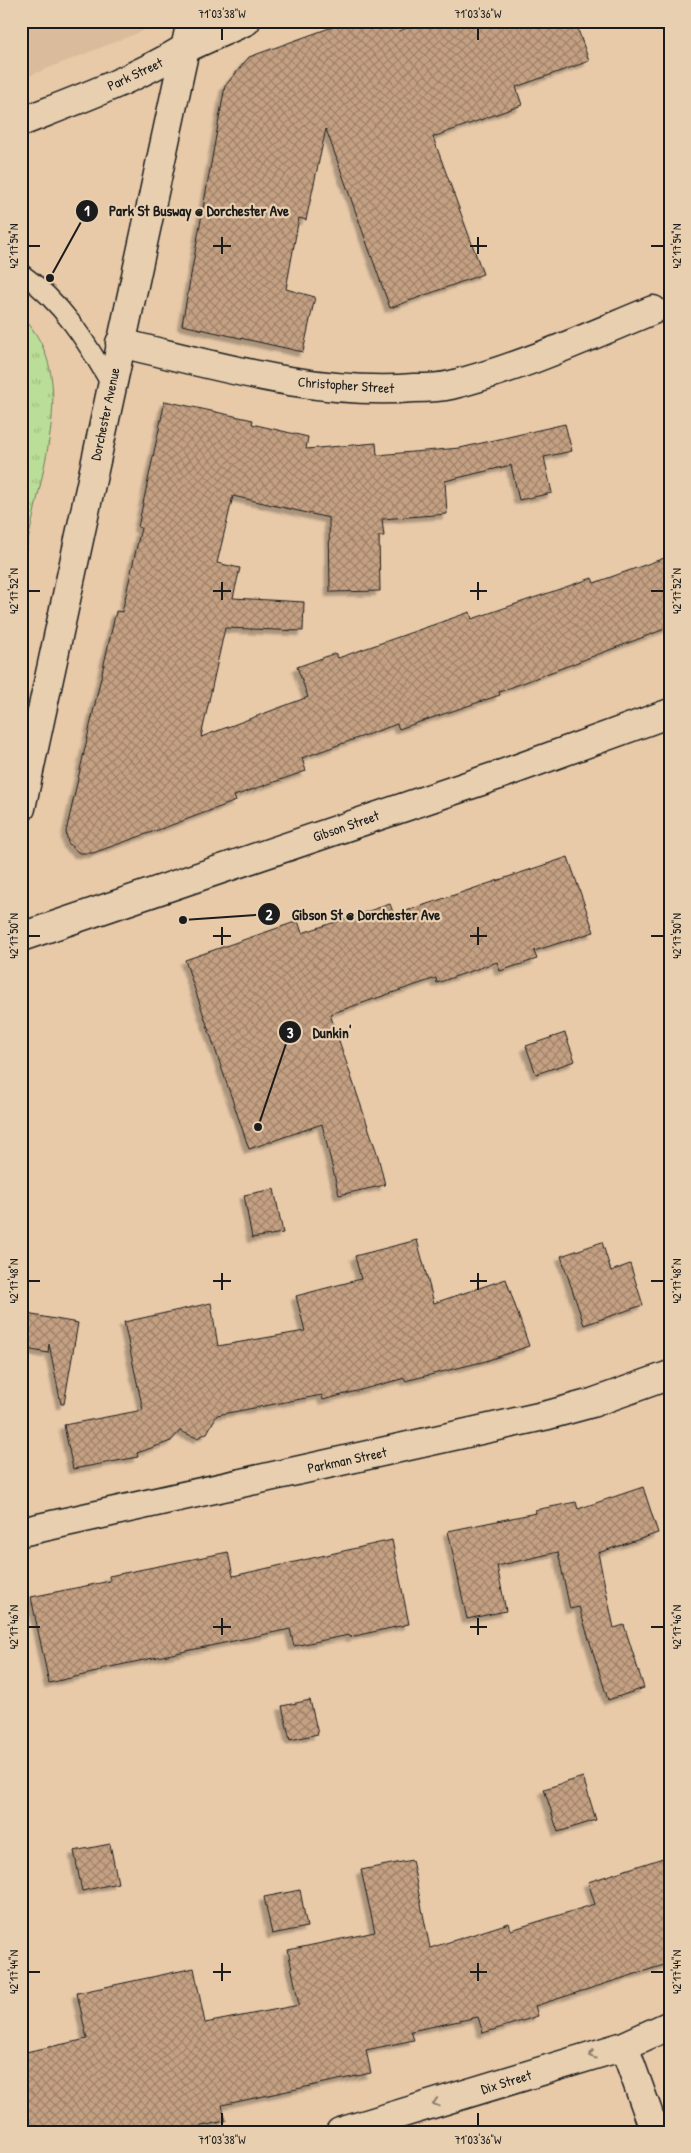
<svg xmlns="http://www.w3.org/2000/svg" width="691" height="2153" font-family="'Patrick Hand',sans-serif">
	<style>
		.built { fill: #dabb9b }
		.grass { fill: url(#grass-tufts); stroke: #6b7c5a }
		.building { fill: url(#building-cross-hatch); stroke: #1c1c1c; filter: url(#shadow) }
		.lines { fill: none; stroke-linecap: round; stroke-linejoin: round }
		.service-casing { stroke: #1c1c1c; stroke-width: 21 }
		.minor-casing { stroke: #1c1c1c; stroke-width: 31 }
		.tertiary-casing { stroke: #1c1c1c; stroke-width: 31 }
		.secondary-casing { stroke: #1c1c1c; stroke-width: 31 }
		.primary-casing { stroke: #1c1c1c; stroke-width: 31 }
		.service { stroke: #e7cfb0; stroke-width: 18 }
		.minor { stroke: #e7cfb0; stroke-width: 28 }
		.tertiary { stroke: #e7cfb0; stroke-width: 28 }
		.secondary { stroke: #e7cfb0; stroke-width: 28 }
		.primary { stroke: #e7cfb0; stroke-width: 28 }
		.oneway { stroke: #8c7e6d }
		.ticks { fill: none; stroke: #1c1c1c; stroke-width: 2 }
		.labels { text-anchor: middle; stroke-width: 4.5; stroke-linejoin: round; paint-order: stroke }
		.street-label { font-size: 14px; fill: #1c1c1c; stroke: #e7cfb0 }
		.leader { fill: none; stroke: #1c1c1c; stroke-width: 2 }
		.callout-dot { fill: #1c1c1c; stroke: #e7cfb0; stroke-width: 2 }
		.mark-label { font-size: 15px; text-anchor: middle; font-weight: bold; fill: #fff }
		.callout-label { font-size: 15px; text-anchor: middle; font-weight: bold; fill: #1c1c1c; stroke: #e7cfb0; stroke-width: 4.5; stroke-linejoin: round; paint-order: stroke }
		.neatline { fill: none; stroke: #1c1c1c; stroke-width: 2 }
		.ticks-label { font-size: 12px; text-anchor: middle; fill: #1c1c1c }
	</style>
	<defs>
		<pattern id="grass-tufts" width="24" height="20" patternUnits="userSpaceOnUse" patternTransform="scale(1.25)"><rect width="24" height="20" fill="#badd97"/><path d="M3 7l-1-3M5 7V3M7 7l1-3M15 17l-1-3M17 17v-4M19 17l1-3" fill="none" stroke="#9fbd82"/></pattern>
		<pattern id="building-cross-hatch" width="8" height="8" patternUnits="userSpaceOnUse" patternTransform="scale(1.25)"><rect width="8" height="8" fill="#c5a183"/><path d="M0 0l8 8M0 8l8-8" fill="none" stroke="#9f826a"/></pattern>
		<filter id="shadow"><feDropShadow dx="-4.5" dy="4.5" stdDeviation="1" flood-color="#0004"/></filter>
	</defs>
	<rect width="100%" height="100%" fill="#e8caa9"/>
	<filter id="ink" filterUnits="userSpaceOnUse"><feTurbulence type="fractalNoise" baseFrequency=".02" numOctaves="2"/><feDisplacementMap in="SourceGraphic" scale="10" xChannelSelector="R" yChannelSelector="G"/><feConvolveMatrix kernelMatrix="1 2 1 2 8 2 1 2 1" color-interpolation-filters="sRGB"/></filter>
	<g filter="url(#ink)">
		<path class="built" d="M21,21h125l-3,10 -122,48z"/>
		<path class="grass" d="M21,315c46,48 32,109 20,167 -7,30 -13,60 -20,90z"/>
		<path class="building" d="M349,21h47l3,10 27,-10h149l14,40 -73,26 6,18 -89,32 50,137 -93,34 -64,-179 -20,91 -7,-2 -13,71 29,8 -12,55 -121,-27 43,-239 24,-29z
			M165,401l88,19 -1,4 56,13 -2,12 70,-6 1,12 83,-7 105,-24 7,27 -28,6 8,36 -33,7 -8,-35 -66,16 2,33 -65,5 2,17h-5l1,55 -50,1 -1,-74 -96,-22 -16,67 23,5 -7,30 71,4 -1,29 -78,-3 -24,109 107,-40 -11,-30 39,-14 2,5 132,-46 2,7 120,-41 2,5 76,-27v71l-171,65 1,3 -101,34 -2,-5 -95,34 4,13 -72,25 2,5 -67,25 -76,27h-14l-11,-10 -2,-11 50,-221 6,1 19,-84 -3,-1z
			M568,857l26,75 -60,19 3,8 -37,12 -3,-9 -60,21 -1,-5 -106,36 48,142 7,29 -46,10 -17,-71 -73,25 -64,-189 113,-39 4,12 88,-29 4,11z
			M565,1033l10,28 -39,13 -10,-28z
			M274,1189l9,44 -31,5 -8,-43z
			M417,1240l17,63 72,-24 23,67 -43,15 -81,20v-3l-82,22 -1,-5 -105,20 -10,18 -10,5 -17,-7 -9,10 -34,12 1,4 -65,12 -9,-44 79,-15 -19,-88 87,-19 7,43 87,-15 -9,-35 65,-17 -6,-23z
			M602,1242l9,29 19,-7 13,41 -59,20 -23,-69z
			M21,1313l57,10 -14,81h-3l-12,-60 -1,9 -27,-5z
			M643,1487l15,46 -60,20 16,75 10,-3 20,63 -36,12 -29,-93 -9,2 -12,-57 -61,14 9,45 -39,8 -19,-88 88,-18 -1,-3 41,-8 2,7z
			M392,1540l17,84 -59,13 -1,-2 -55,11 -4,-17 -189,40v2l-52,12 -18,-86 79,-16 -1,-5 119,-24 5,24z
			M310,1700l8,34 -28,6 -8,-34z
			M583,1777l13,43 -38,12 -14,-43z
			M110,1844l8,39 -36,8 -8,-40z
			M663,1858l7,22v83l-135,43 3,10 -55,17 -5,-16 -67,14 3,9 -48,10 5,23 -149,32 4,16 -54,11h-151v-79l66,-14 -10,-46 117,-25 11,55 94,-18 -11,-55 87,-18 -14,-62 51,-10 18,88 79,-25 2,7 84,-26 -7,-22z
			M300,1890l7,37 -35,7 -8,-37z"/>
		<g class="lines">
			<g class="service-casing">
				<path id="service" d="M21,273c41,29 66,69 90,112"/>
			</g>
			<g class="minor-casing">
				<path id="minor" d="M120,343c95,22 195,53 294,45 12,0 25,0 37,-3 69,-17 136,-48 202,-75
					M624,2046l31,86
					M340,2132l284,-86 46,-21"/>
			</g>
			<g class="tertiary-casing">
				<path id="tertiary" d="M184,49l62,-28
					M21,937l484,-164 165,-60
					M21,1532l527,-117 44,-12 78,-28"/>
			</g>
			<g class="secondary-casing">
				<path id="secondary" d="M21,122c56,-22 112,-42 163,-73"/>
			</g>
			<g class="primary-casing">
				<path id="primary" d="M21,808l170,-787"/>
			</g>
			<use href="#service" class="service"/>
			<use href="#minor" class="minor"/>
			<use href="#tertiary" class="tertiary"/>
			<use href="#secondary" class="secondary"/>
			<use href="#primary" class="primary"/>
		</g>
		<defs><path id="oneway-chevron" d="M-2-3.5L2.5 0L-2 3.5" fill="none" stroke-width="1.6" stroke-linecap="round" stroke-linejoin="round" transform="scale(1.25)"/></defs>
		<g class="oneway">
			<use href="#oneway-chevron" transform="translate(592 2055) rotate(163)"/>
			<use href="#oneway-chevron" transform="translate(436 2103) rotate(163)"/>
		</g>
	</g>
	<path class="ticks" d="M222,28v12M478,28v12M222,237v17M478,237v17M28,246h12M213,246h18M470,246h17M651,246h13M222,582v18M478,582v18M28,591h12M213,591h18M470,591h17M651,591h13M222,927v18M478,927v18M28,936h12M213,936h18M470,936h17M651,936h13M222,1273v17M478,1273v17M28,1281h12M213,1281h18M470,1281h17M651,1281h13M222,1618v17M478,1618v17M28,1627h12M213,1627h18M470,1627h17M651,1627h13M222,1963v18M478,1963v18M28,1972h12M213,1972h18M470,1972h17M651,1972h13M222,2113v13M478,2113v13"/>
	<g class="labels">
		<g class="street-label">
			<text transform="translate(135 74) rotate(-25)" y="5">Park Street</text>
			<text transform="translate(346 385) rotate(4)" y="5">Christopher Street</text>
			<text transform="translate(105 414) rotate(-78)" y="5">Dorchester Avenue</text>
			<text transform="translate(346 826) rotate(-19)" y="5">Gibson Street</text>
			<text transform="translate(347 1460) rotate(-12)" y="5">Parkman Street</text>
			<text transform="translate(506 2082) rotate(-17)" y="5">Dix Street</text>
		</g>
	</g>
	<path class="leader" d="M50 278L87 211M183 920L269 914M258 1127L290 1032"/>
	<g class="callout-dot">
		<circle cx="50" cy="278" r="5"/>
		<circle cx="183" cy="920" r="5"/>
		<circle cx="258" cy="1127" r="5"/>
		<circle cx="87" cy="211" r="12"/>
		<circle cx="269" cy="914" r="12"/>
		<circle cx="290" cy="1032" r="12"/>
	</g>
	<g class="mark-label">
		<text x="87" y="216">1</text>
		<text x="269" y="920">2</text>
		<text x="290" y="1038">3</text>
	</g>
	<g class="callout-label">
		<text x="199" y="216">Park St Busway @ Dorchester Ave</text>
		<text x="366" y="920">Gibson St @ Dorchester Ave</text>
		<text x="332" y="1038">Dunkin'</text>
	</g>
	<rect width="691" height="2153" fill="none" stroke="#e7cfb0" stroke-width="55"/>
	<rect x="28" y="28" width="636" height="2098" class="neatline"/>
	<g class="ticks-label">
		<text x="222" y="18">71°03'38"W</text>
		<text x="478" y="18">71°03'36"W</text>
		<text transform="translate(14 246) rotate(-90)" y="4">42°17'54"N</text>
		<text transform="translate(677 246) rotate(-90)" y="4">42°17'54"N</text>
		<text transform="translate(14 591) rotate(-90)" y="4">42°17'52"N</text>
		<text transform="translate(677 591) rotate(-90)" y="4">42°17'52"N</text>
		<text transform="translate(14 936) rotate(-90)" y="4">42°17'50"N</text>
		<text transform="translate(677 936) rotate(-90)" y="4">42°17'50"N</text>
		<text transform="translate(14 1281) rotate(-90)" y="4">42°17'48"N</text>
		<text transform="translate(677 1281) rotate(-90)" y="4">42°17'48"N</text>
		<text transform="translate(14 1627) rotate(-90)" y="4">42°17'46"N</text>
		<text transform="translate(677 1627) rotate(-90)" y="4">42°17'46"N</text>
		<text transform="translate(14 1972) rotate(-90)" y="4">42°17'44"N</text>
		<text transform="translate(677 1972) rotate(-90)" y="4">42°17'44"N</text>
		<text x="222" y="2144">71°03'38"W</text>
		<text x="478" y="2144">71°03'36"W</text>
	</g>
</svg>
